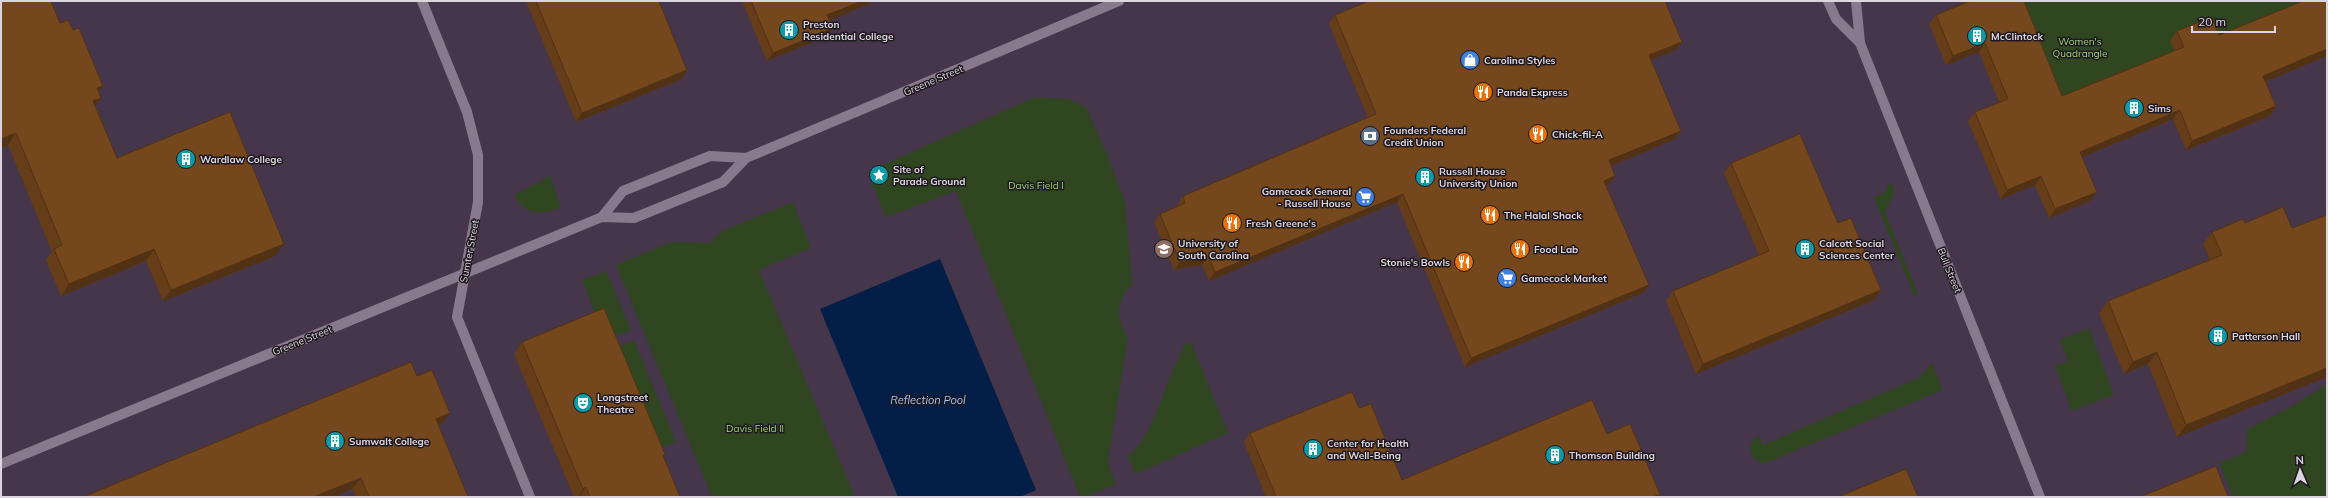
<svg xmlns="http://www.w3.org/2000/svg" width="2328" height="498" font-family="Mulish,sans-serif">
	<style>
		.built { fill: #46364b }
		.green { fill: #304621 }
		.water { fill: #031f48 }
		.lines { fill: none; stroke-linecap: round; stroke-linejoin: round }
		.pedestrian { stroke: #887a8c; stroke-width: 10 }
		.minor { stroke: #887a8c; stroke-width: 10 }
		.tertiary { stroke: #887a8c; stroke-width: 10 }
		.wall { fill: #653d18 }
		.shaded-wall { fill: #523214 }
		.building { fill: #75471c; stroke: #523214 }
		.labels { text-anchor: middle; stroke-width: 3; stroke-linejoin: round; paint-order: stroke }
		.poi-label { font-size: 10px; font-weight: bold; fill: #dcd5df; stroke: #1e181f; text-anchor: start }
		.park-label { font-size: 10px; fill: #a0d77a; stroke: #1e181f }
		.street-label { font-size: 10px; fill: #dcd5df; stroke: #1e181f }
		.water-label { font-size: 11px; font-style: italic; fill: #9fc1f4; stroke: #1e181f }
	</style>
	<rect width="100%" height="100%" fill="#3a2d3d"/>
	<path class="built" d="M1,1h2326v496h-2326z"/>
	<path class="green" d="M2014,1h306l-264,105z
		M1035,97l33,2 18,8 21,47 18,48 7,82c-16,17 -17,34 -4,53l-20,126 8,21 -31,13h-5l-124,-306 -70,26 -19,-45z
		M550,176l11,31c-19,9 -36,8 -47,-12z
		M1892,184l3,8 -10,20 33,82 -4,2 -40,-99 11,-4 3,-8z
		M793,202l18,46 -52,22 96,227h-143l-96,-232 55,-23 39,1 12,-12z
		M606,271l25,59 -25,10 -24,-60z
		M2089,328l25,67 -42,16 -17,-45 13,-5 -8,-21z
		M634,340l42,102 -23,9 -42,-101z
		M1188,342l4,2 36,89 -93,41 -7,-17c28,-27 34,-67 51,-100 3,-7 4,-10 9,-15z
		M1932,363l11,27 -178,73c-14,-2 -19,-13 -11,-24l6,-3 3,9 157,-68z
		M2327,384v113h-94l-14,-34 27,-11 1,-23 49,-25z"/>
	<path class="water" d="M940,259l96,231 -16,7h-122l-78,-188z"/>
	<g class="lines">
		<path class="pedestrian" d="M856,112l263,-111"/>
		<path class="minor" d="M1828,1l8,18 24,24
			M1856,1l4,42 180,454
			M602,217l21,-26 87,-35 36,2
			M1,464l601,-247 32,1 89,-36 23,-24 110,-46"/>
		<path class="tertiary" d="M422,1l45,111 11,43v47l-21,115 73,180"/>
	</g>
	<path class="wall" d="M1,1l59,22 13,7 30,56 -4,5 -3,15 21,52 158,98 -112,45 -17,-40 -85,35 -15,-36 6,-8 -44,-107 -7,3z
		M526,1h133l23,78 -106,43z
		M742,1h134l-47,19 -2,16 -60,25z
		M1963,1h61l38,95 113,-45 -5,-10 7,-10 42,4 108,21 -61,25 10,25 -6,10 -41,17 -43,17 -13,-31 -91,38 8,44 -41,17 -14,-33 -34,14 -33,-78 7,-9 24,-10 -20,-50 -33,13 -17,-41 7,-9 28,-12z
		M1335,15l347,27 -6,8 -25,10 30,71 -6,8 -64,27 -1,18 -4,2 37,107 -178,74 -68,-165 -188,79 -7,-16 -28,5 -20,-48 6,-8 18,-8 -1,-1 6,-9 185,-78 -39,-94z
		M1731,163l107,60 43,67 -7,10 -178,74 -30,-73 7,-10 86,-36 -35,-82z
		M2327,215v162l-150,60 -29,-73 -24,10 -25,-61 9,-12 102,-41 -7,-16 9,-12 33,-9 47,5z
		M522,342l141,115 17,40h-106l-60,-143z
		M1359,408l43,72 205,-46 53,60 -2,3h-392l-22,-55 6,-9z
		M442,424l-3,2 29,71h-112l-4,-8 -19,8h-250z"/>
	<path class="shaded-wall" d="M862,1h14l-55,23 6,-9z
		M833,28l-6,8 -60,25 6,-8z
		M1682,42l-6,8 -33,13 6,-8z
		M1985,43l-6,9 -33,13 7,-9z
		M2327,49v7l-70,29 6,-9z
		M687,70l-5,9 -106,43 6,-9z
		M103,86l-9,11 3,-9z
		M101,98l-8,11v-8z
		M2276,106l-6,10 -84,34 6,-9z
		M2180,110l-7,9 -100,42 7,-9z
		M1681,131l-6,8 -71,30 5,-9z
		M16,133l-8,12 -7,3v-9z
		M1615,176l-5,8 -11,5 5,-8z
		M2041,176l-6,9 -34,14 6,-9z
		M2097,192l-7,9 -41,17 6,-9z
		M1403,194l-6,8 -188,79 6,-9z
		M284,244l-9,12 -112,45 8,-11z
		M154,249l-8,12 -85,35 8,-12z
		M1208,256l-6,9 -28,5 6,-8z
		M1649,285l-6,8 -178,74 6,-9z
		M1881,290l-7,10 -178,74 7,-10z
		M2157,352l-9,12 -24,10 9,-12z
		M2327,368v9l-150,60 9,-12z
		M450,413l-8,11 -15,6 9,-11z
		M361,478l-9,11 -19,8h-20z
		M586,487l-7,10h-1l5,-8z"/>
	<path class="building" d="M1,1h50l9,22 8,-3 5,10 6,-2 24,58 -6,2 4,10 -8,3 24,57 113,-46 54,132 -113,46 -17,-41 -85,35 -15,-35 8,-4 -46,-112 -15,6z
		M536,1h123l28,69 -105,43z
		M751,1h111l-35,14 6,13 -60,25z
		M1369,1h296l17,41 -33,13 32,76 -72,29 6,16 -11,5 45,104 -178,73 -68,-164 -188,78 -7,-16 -28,6 -20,-48 25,-11 -2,-7 193,-82 -41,-99z
		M1970,1h54l38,95 122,-49 -7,-16 35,-14 7,18 84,-34h24v48l-64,27 13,30 -41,17 -43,18 -12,-31 -100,42 17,40 -42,17 -14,-33 -34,14 -32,-78 33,-13 -23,-56 -32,13 -17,-41z
		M1800,134l38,89 13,-5 30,72 -178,74 -30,-73 96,-40 -38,-88z
		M2283,207l9,21 35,-13v153l-141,57 -29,-73 -24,10 -25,-61 114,-46 -10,-23 31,-13 2,4z
		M604,308l61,146 -2,1 17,42h-90l-4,-10 -3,2 -61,-147z
		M411,362l6,14 15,-6 18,43 -14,6 32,78h-99l-8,-19 -48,19h-230z
		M1352,392l7,16 12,-4 31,76 190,-80 15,34 23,-10 30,70 -7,3h-377l-26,-64z
		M2216,466l12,31h-88z
		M1906,469l12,28h-80z"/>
	<defs>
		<g id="building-disc" transform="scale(1)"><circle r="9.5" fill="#0f9aa8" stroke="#1e181f"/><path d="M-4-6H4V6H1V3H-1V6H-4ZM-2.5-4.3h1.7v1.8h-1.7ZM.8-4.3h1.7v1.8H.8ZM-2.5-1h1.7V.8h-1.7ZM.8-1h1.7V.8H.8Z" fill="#fff"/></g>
		<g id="shop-disc" transform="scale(1)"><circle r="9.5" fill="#3f7fe0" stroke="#1e181f"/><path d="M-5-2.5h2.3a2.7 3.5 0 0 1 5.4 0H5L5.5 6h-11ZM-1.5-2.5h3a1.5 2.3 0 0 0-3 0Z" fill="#fff"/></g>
		<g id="restaurant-disc" transform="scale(1)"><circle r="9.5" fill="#e8710a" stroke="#1e181f"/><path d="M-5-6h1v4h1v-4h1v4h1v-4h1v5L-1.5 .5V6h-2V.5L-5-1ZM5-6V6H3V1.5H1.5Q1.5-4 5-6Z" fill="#fff"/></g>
		<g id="bank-disc" transform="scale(1)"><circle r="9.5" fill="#5c6f8a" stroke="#1e181f"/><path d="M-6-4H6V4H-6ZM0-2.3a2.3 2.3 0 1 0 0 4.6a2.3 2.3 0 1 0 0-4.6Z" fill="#fff"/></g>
		<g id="sight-disc" transform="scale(1)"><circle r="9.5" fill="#0f9aa8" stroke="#1e181f"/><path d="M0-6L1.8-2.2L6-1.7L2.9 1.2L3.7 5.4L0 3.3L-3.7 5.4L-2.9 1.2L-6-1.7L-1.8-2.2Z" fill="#fff"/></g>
		<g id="supermarket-disc" transform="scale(1)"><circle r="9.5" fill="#3f7fe0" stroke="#1e181f"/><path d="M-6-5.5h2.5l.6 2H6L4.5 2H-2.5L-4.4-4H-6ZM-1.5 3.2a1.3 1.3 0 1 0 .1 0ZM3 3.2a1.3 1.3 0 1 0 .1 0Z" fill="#fff"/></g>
		<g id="university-disc" transform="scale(1)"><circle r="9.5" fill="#8d6e63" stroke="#1e181f"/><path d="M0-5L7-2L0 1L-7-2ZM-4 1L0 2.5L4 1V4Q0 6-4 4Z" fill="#fff"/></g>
		<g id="theatre-disc" transform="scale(1)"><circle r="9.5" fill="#0f9aa8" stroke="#1e181f"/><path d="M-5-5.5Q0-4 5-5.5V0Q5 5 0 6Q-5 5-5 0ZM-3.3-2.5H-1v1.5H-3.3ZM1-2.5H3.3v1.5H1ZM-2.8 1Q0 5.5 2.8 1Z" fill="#fff"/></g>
	</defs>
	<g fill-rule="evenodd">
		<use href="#building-disc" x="789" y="30"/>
		<use href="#building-disc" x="1977" y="36"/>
		<use href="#shop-disc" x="1470" y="60"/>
		<use href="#restaurant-disc" x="1483" y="92"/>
		<use href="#building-disc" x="2134" y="108"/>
		<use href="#restaurant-disc" x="1538" y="134"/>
		<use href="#bank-disc" x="1370" y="136"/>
		<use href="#building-disc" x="186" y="159"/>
		<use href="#sight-disc" x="879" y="175"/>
		<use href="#building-disc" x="1425" y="177"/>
		<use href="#supermarket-disc" x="1365" y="197"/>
		<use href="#restaurant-disc" x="1490" y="215"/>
		<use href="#restaurant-disc" x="1232" y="223"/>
		<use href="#university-disc" x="1164" y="249"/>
		<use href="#restaurant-disc" x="1520" y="249"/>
		<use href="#building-disc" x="1805" y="249"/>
		<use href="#restaurant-disc" x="1464" y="262"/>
		<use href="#supermarket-disc" x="1507" y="278"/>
		<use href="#building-disc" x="2218" y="336"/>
		<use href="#theatre-disc" x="583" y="403"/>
		<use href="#building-disc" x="335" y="441"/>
		<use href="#building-disc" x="1313" y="449"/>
		<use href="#building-disc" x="1555" y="455"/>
	</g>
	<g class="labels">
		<g class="poi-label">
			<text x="803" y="28">Preston<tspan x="803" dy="12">Residential College</tspan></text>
			<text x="1991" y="40">McClintock</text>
			<text x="1484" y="64">Carolina Styles</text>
			<text x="1497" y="96">Panda Express</text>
			<text x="2148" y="112">Sims</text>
			<text x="1384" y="134">Founders Federal<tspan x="1384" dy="12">Credit Union</tspan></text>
			<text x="1552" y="138">Chick-fil-A</text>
			<text x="200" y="163">Wardlaw College</text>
			<text x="893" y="173">Site of<tspan x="893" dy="12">Parade Ground</tspan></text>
			<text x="1439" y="175">Russell House<tspan x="1439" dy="12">University Union</tspan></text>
			<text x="1351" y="195" text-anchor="end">Gamecock General<tspan x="1351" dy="12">- Russell House</tspan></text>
			<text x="1504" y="219">The Halal Shack</text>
			<text x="1246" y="227">Fresh Greene's</text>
			<text x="1178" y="247">University of<tspan x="1178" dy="12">South Carolina</tspan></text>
			<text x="1819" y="247">Calcott Social<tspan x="1819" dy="12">Sciences Center</tspan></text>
			<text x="1534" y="253">Food Lab</text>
			<text x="1450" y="266" text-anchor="end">Stonie's Bowls</text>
			<text x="1521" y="282">Gamecock Market</text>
			<text x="2232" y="340">Patterson Hall</text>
			<text x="597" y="401">Longstreet<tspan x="597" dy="12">Theatre</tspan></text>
			<text x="349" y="445">Sumwalt College</text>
			<text x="1327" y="447">Center for Health<tspan x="1327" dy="12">and Well-Being</tspan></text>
			<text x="1569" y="459">Thomson Building</text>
		</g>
		<g class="park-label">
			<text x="2080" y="45">Women's<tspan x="2080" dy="12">Quadrangle</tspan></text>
			<text x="1036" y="189">Davis Field I</text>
			<text x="755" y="432">Davis Field ll</text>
		</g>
		<g class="street-label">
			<text transform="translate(933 80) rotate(-23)" y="4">Greene Street</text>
			<text transform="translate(469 251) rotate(-79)" y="4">Sumter Street</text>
			<text transform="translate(1950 270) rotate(68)" y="4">Bull Street</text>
			<text transform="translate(302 340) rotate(-22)" y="4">Greene Street</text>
		</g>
		<g class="water-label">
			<text x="928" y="404">Reflection Pool</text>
		</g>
	</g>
	<rect width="2328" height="498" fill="none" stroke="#dcd5df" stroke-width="4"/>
	<g transform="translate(2300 470) rotate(358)" stroke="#1e181f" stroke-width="3" paint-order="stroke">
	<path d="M0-3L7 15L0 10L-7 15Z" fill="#dcd5df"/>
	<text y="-6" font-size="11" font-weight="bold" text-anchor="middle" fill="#dcd5df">N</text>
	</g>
	<path d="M2192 26v6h83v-6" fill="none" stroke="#dcd5df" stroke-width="2"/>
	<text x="2198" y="26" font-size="12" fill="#dcd5df" stroke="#1e181f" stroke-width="3" paint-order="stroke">20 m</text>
</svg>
